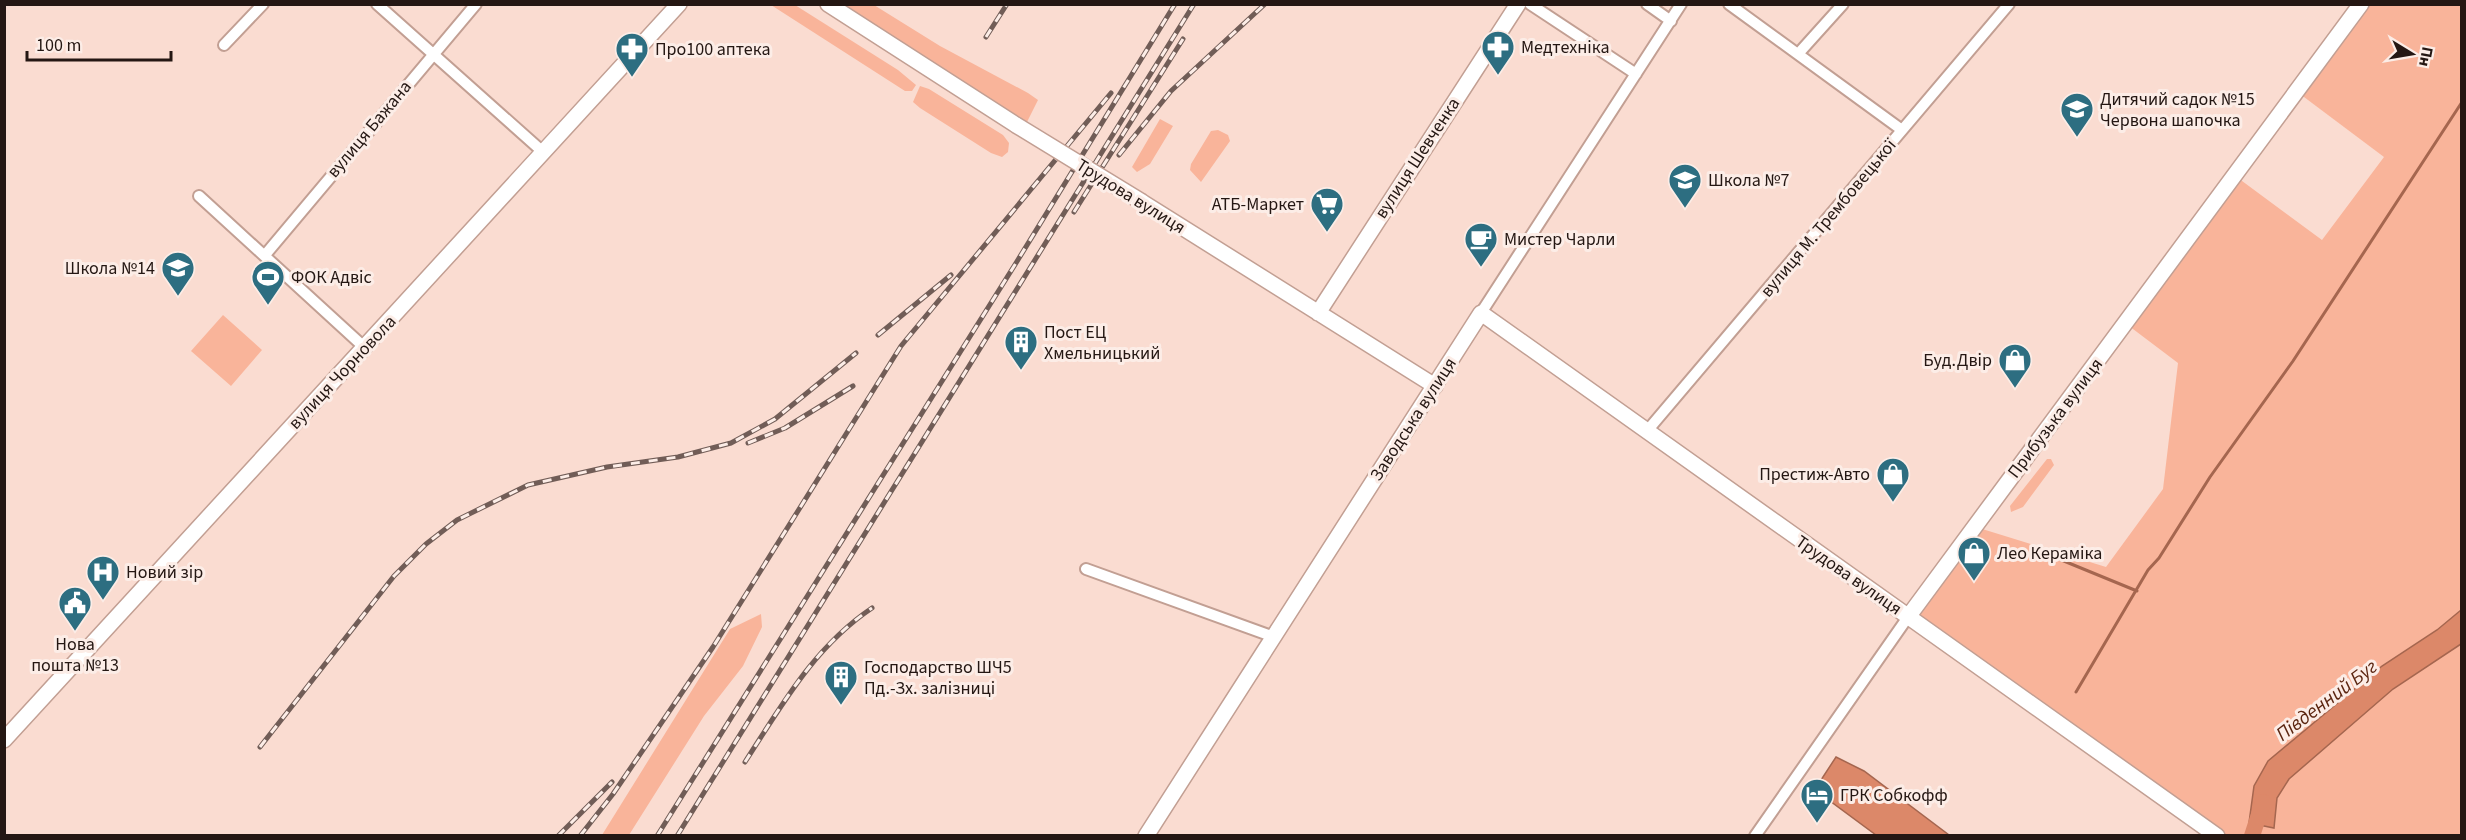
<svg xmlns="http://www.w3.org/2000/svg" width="2466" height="840" font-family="'Source Sans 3',sans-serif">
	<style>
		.green { fill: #f9b49a }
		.water { fill: #dc8869; stroke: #a5664f; stroke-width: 1.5 }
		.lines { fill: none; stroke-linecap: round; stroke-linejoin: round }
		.stream { stroke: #a5664f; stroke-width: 3 }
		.river { stroke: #dc8869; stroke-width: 16 }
		.street-casing { stroke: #c29f93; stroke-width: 14 }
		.secondary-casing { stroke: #c29f93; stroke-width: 18 }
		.street { stroke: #fff; stroke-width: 10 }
		.secondary { stroke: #fff; stroke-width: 15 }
		.rail-casing { stroke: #715d57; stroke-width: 5 }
		.rail { stroke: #fcede7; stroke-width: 3; stroke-dasharray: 9; stroke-linecap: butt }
		.secondary-bridge-casing { stroke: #c29f93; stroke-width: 18; stroke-linecap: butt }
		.secondary-bridge { stroke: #fff; stroke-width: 15 }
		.labels { text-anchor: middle; stroke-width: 6; stroke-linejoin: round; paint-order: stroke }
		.poi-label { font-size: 18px; fill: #241713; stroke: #fcede7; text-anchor: start }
		.street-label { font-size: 18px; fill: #241713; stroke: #fcede7 }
		.water-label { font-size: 20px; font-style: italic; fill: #5c2611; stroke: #fcede7 }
	</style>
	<rect width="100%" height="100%" fill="#fadcd1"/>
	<path class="green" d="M771,5h24l103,65 18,15 -4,6h-7z
		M845,5h29l66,41 88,47 10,7 -11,22z
		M2366,5h95v830h-236l-311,-219 65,-88 127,39 57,-78 15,-126 -49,-37 109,-148 84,62 62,-83 -84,-63z
		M920,86l9,3 74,46 6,8 -1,9 -6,5 -11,-4 -71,-45 -7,-6z
		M1160,119l13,7 -23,38 -13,8 -5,-5z
		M1218,130l10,5 2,6 -29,41 -11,-12 1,-6 20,-33z
		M223,315l39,35 -31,36 -40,-35z
		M2047,459h4l3,6 -31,42 -12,5 -1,-6z
		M761,614l1,13 -19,39 -39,50 -75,119h-27l128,-206z"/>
	<path class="water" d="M2461,610v34l-68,45 -104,90 -12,19 -3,30 -25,-5 5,-37 14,-25 114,-95 55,-36z
		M1836,757l28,14 85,64h-73l-54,-40 -1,-15z"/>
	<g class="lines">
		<path class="stream" d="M2037,550l100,41
			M2076,692l72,-122 11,-12 51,-81 83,-116 169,-259"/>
		<path class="river" d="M2252,836l11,-34"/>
		<g class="street-casing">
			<path id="street" d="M377,4l166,148
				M1530,4l106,70
				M1647,4l24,17
				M1729,4l173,126
				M224,45l39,-41
				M1798,54l45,-50
				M199,196l165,151
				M265,255l211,-251
				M1481,313l200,-309
				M1647,431l362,-427
				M1086,569l188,68
				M1755,836l153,-219"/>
		</g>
		<g class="secondary-casing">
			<path id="secondary" d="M828,4l188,121
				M1142,202l293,184
				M1318,313l200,-309
				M1908,617l453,-613
				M4,740l675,-736
				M1146,836l335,-523 736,523"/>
		</g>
		<use href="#street" class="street"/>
		<use href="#secondary" class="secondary"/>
		<g class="rail-casing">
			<path id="rail" d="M986,37l21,-33
				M1119,155l52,-64 94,-87
				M1074,212l109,-173
				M878,335l73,-60
				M748,443l37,-15 68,-42
				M260,747l134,-171 32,-32 31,-24 71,-35 79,-18 71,-10 53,-14 44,-24 81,-66
				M745,762c37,-57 69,-115 127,-154
				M558,836l54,-54
				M580,836l33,-42 100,-147 188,-301 210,-253
				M657,836l359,-573 159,-259
				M677,836l517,-832"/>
		</g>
		<use href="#rail" class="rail"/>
		<g class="secondary-bridge-casing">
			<path id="secondary-bridge" d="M1016,125l126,77"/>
		</g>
		<use href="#secondary-bridge" class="secondary-bridge"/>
	</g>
	<defs>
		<g id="pharmacy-pin" transform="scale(1.725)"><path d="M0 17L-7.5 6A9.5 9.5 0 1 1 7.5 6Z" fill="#2d6e81" stroke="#fcede7"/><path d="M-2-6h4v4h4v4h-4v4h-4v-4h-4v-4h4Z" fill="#fff"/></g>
		<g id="school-pin" transform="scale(1.725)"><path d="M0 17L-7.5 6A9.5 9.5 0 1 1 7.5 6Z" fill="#2d6e81" stroke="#fcede7"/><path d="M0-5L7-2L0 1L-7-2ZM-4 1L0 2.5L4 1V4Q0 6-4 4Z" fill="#fff"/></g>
		<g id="supermarket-pin" transform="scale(1.725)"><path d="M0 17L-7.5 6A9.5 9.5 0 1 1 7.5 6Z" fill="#2d6e81" stroke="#fcede7"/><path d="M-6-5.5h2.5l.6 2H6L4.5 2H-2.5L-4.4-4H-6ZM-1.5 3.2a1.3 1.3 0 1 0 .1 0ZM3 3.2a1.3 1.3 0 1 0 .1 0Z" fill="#fff"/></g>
		<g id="cafe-pin" transform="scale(1.725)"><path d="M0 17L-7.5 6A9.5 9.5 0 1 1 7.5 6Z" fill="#2d6e81" stroke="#fcede7"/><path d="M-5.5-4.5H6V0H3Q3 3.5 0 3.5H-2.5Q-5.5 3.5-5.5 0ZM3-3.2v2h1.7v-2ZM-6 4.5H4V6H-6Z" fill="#fff"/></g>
		<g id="stadium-pin" transform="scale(1.725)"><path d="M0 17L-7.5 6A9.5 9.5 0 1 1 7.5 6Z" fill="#2d6e81" stroke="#fcede7"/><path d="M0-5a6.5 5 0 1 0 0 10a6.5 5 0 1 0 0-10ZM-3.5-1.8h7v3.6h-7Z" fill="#fff"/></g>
		<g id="building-pin" transform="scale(1.725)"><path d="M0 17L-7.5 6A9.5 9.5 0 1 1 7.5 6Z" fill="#2d6e81" stroke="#fcede7"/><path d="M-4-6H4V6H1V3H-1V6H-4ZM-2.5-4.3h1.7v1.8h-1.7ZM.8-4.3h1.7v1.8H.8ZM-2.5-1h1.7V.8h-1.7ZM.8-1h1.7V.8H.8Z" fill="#fff"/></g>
		<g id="shop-pin" transform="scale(1.725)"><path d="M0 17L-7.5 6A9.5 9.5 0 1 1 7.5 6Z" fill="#2d6e81" stroke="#fcede7"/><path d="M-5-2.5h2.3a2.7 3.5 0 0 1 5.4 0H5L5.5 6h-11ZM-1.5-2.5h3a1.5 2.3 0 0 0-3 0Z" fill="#fff"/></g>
		<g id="hospital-pin" transform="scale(1.725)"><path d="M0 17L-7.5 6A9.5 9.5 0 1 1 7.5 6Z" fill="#2d6e81" stroke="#fcede7"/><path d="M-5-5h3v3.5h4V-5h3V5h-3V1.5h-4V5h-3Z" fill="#fff"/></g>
		<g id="civic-pin" transform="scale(1.725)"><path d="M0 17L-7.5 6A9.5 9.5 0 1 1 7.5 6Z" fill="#2d6e81" stroke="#fcede7"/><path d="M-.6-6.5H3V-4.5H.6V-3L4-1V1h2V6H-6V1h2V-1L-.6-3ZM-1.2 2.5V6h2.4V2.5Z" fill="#fff"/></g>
		<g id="hotel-pin" transform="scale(1.725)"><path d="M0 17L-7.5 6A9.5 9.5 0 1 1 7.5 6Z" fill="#2d6e81" stroke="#fcede7"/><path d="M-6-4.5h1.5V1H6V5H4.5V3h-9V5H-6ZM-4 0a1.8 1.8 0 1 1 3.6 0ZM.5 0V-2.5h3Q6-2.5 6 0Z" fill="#fff"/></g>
	</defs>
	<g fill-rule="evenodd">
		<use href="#pharmacy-pin" x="1498" y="47"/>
		<use href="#pharmacy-pin" x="632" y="49"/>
		<use href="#school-pin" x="2077" y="109"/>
		<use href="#school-pin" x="1685" y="180"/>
		<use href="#supermarket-pin" x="1327" y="204"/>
		<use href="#cafe-pin" x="1481" y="239"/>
		<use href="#school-pin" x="178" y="268"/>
		<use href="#stadium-pin" x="268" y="277"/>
		<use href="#building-pin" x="1021" y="342"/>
		<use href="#shop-pin" x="2015" y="360"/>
		<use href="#shop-pin" x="1893" y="474"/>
		<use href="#shop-pin" x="1974" y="553"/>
		<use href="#hospital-pin" x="103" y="572"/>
		<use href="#civic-pin" x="75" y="603"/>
		<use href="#building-pin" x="841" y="677"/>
		<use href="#hotel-pin" x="1817" y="795"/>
	</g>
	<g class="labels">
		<g class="poi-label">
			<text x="1521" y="53">Медтехніка</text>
			<text x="655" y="55">Про100 аптека</text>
			<text x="2100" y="105">Дитячий садок №15<tspan x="2100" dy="21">Червона шапочка</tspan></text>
			<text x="1708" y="186">Школа №7</text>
			<text x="1304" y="210" text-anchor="end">АТБ-Маркет</text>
			<text x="1504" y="245">Мистер Чарли</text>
			<text x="155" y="274" text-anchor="end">Школа №14</text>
			<text x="291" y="283">ФОК Адвіс</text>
			<text x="1044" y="338">Пост ЕЦ<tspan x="1044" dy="21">Хмельницький</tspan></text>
			<text x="1992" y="366" text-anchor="end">Буд.Двір</text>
			<text x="1870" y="480" text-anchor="end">Престиж-Авто</text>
			<text x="1997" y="559">Лео Кераміка</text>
			<text x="126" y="578">Новий зір</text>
			<text x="75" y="650" text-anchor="middle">Нова<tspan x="75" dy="21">пошта №13</tspan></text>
			<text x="864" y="673">Господарство ШЧ5<tspan x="864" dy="21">Пд.-Зх. залізниці</tspan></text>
			<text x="1840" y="801">ГРК Собкофф</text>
		</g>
		<g class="street-label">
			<text transform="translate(369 129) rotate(-50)" y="6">вулиця Бажана</text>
			<text transform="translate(1417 158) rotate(-57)" y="6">вулиця Шевченка</text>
			<text transform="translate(1131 196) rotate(32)" y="6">Трудова вулиця</text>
			<text transform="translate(1828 218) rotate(-50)" y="6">вулиця М. Трембовецької</text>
			<text transform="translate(342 372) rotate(-47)" y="6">вулиця Чорновола</text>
			<text transform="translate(2055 418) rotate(-53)" y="6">Прибузька вулиця</text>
			<text transform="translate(1413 419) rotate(-57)" y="6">Заводська вулиця</text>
			<text transform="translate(1849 575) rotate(35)" y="6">Трудова вулиця</text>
		</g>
		<g class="water-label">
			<text transform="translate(2326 700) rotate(-37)" y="7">Південний Буг</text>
		</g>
	</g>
	<rect width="2466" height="840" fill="none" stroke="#241713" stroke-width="12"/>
	<g transform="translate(2412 54) rotate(101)" stroke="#fcede7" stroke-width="4.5" paint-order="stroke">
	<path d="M0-4.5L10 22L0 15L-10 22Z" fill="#241713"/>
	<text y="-9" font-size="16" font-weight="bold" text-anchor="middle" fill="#241713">Пн</text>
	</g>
	<path d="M27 51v9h144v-9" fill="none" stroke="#241713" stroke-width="3"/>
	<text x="36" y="51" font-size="18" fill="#241713" stroke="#fcede7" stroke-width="4.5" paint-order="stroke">100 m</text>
</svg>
